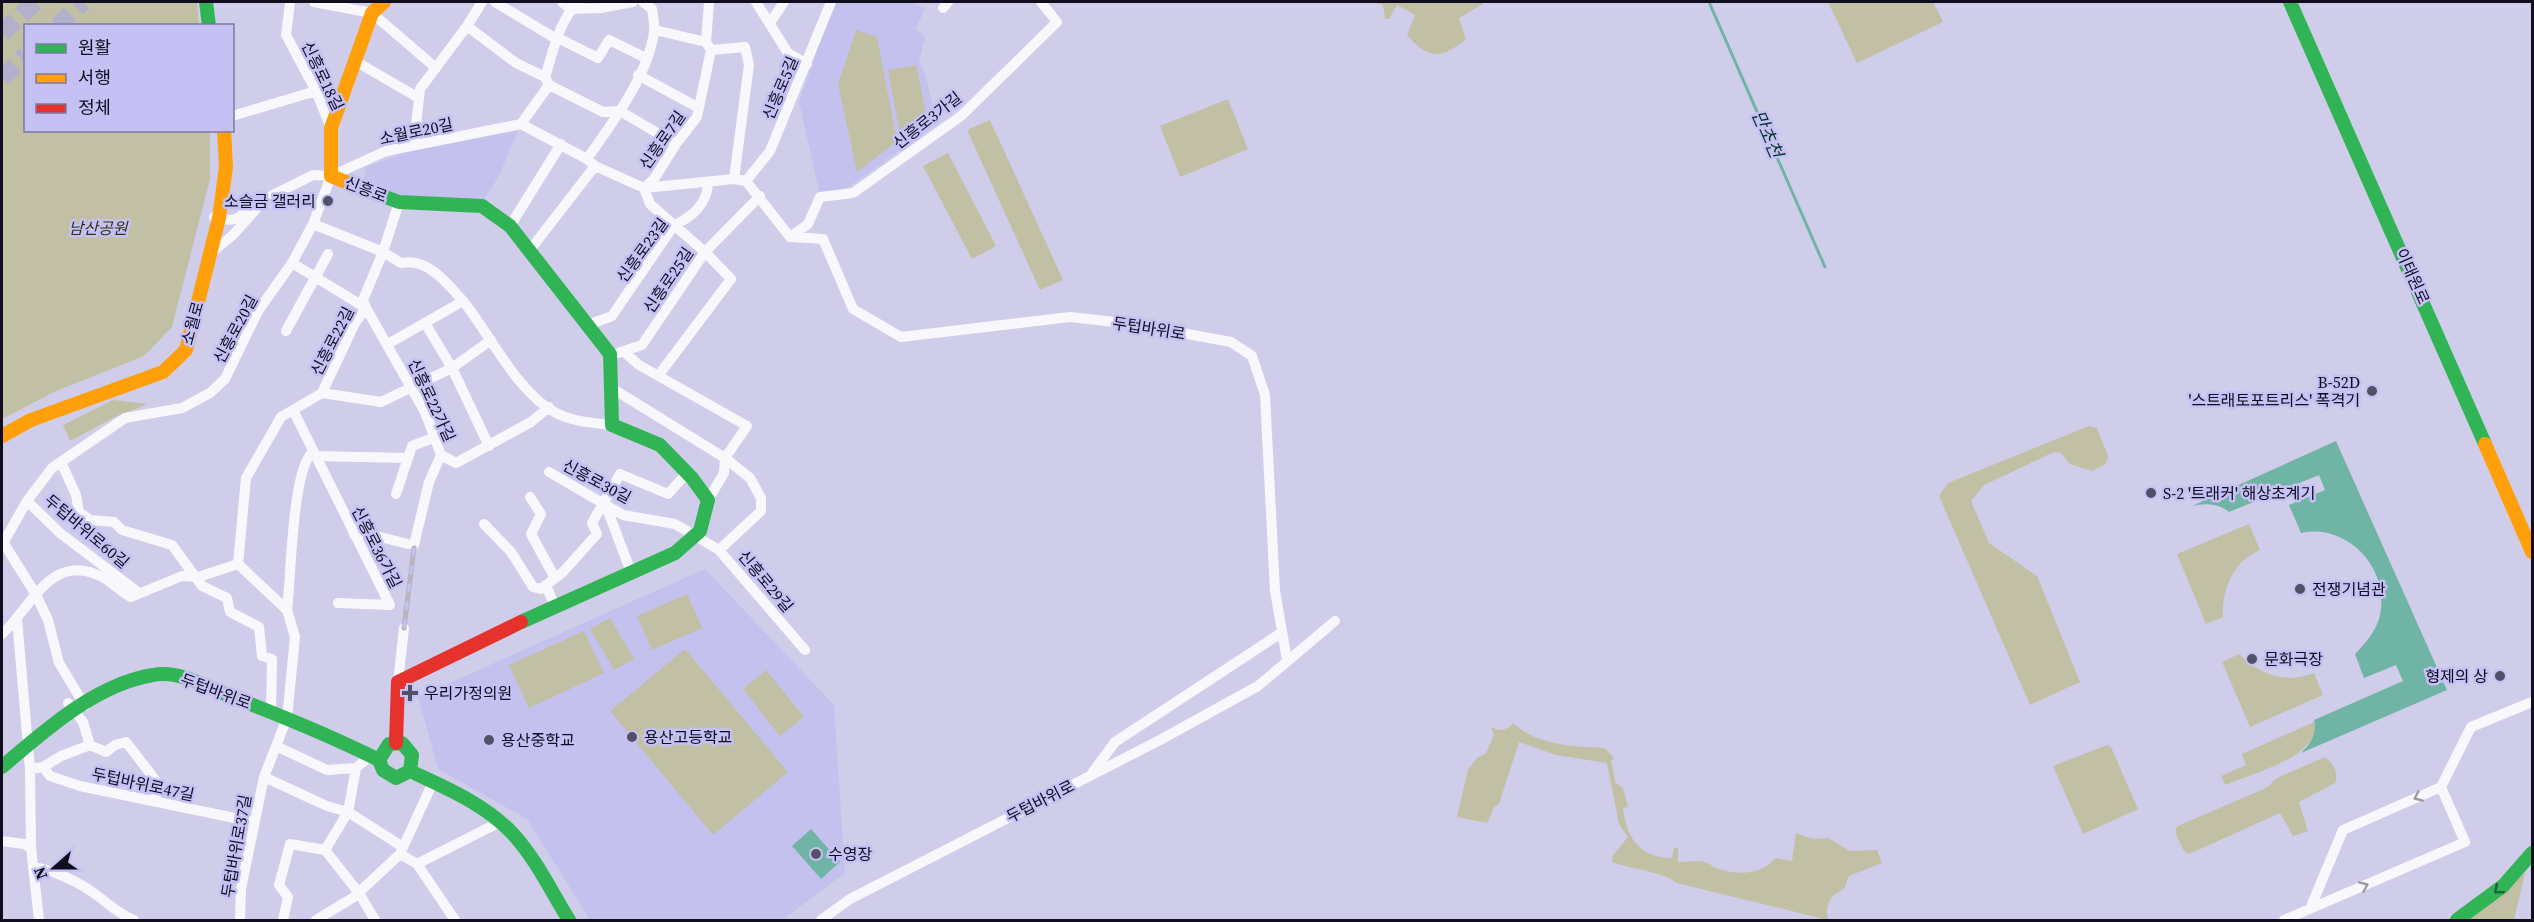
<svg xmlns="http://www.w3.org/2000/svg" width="2534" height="922" font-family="'Source Serif 4','Noto Sans KR',serif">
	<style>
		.built { fill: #c5c1ee }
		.green { fill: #c1c0a4 }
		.water { fill: #70b4a6 }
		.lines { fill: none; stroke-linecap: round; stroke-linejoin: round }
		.stream { stroke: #70b4a6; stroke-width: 3 }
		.primary-tunnel { stroke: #b2b0cb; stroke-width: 18; stroke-dasharray: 18 9; stroke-linecap: butt }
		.street { stroke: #f8f8fc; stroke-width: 10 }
		.fast { stroke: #30b455; stroke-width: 14 }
		.slow { stroke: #ff9f0a; stroke-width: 14 }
		.jam { stroke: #e5322d; stroke-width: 14 }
		.rail-casing { stroke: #b6b5bd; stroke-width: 5 }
		.rail { stroke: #c5c1f5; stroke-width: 3; stroke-dasharray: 9; stroke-linecap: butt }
		.oneway { stroke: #9b9aa3 }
		.oneway2 { stroke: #20603a }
		.poi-dot { fill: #525065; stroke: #c5c1f5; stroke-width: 2 }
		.labels { text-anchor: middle; stroke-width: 5; stroke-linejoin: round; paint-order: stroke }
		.street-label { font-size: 16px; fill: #0f0d1e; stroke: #c5c1f5 }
		.poi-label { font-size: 16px; fill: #0f0d1e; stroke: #c5c1f5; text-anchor: start }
		.park-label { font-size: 16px; font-style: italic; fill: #32320d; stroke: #c5c1f5 }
		.water-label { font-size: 18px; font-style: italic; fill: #073528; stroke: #c5c1f5 }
	</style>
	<rect width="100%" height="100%" fill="#cfcde9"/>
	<path class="built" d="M834,2h78l13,7 -9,19 9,10 -6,23 6,12 12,51 -91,65 -26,6 -21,-93z
		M518,131l-20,47 -17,25 -65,-1 -53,-17 3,-18 40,-15z
		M705,569l129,136 11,168 -63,47h-192l-63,-101 -89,-50 -20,-72z"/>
	<path class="green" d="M2,2h195l2,23 -173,1v104h184v49l-38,148 -28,29 -88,35 -54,28z
		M1372,2h114l-27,16 7,21c-24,20 -38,21 -59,-4l8,-20 -18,-10 -8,14h-4l-2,-14z
		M1828,2h105l10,20 -86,41z
		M856,30l21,7 20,104 -40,31 -19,-88z
		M916,65l12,59 -29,5 -11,-59z
		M1228,99l20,50 -68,28 -20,-51z
		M990,120l73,160 -23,10 -73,-160z
		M948,153l48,93 -24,13 -49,-93z
		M113,400l35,4 -35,14 -43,23 -7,-16z
		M2089,426l8,2 11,28 -2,8 -14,7 -22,-7 -9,-11 -7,-1 -70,33 -13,16 18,42 48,33 43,106 -50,23 -91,-209 9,-13z
		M2249,524l11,26c-27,12 -38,38 -37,67l-17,7 -29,-70z
		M687,594l15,34 -50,22 -15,-34z
		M610,618l24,41 -20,11 -24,-41z
		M584,631l20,42 -75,35 -20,-43z
		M685,649l103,123 -75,63 -103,-124z
		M2239,654c21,21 47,30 75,19l9,22 -73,32 -28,-65z
		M766,670l38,47 -24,19 -37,-47z
		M2314,722c9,34 -64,52 -89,63l-4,-9 25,-11 -4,-11z
		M1513,723c22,22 63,24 92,25l9,10 -3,3 4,21 8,6 5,19 -5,1c4,32 17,49 49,50l2,-10h4v14c9,0 20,-2 29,1 4,1 7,5 12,6 18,6 44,6 56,-11l17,3 4,-28 17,6 15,-1 22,13 27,-1 5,13 -33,13 -5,13c-15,7 -19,16 -16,31l-151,-37c-13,-11 -46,-14 -65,-21l1,-7 15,-18 -9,-13 -12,-61 -51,-8 -37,-13 -20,62 -5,3 -7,16 -30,-6 11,-47 9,-12 9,-5 8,-18 -3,-8c9,5 15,4 22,-4z
		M2107,745l4,2 27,62 -55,25 -30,-68z
		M2325,757c8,6 14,16 10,26l-36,19 9,29 -15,5 -13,-23 -91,41 -5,-3 -8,-16v-7l4,-3 86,-37 11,-10z
		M2525,873l-11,47h-47z"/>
	<path class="water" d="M2336,441l111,249 -146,63c10,-10 16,-19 13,-33l89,-39 -7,-16 -32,13 -9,-24c10,-10 22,-24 25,-39 10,-47 -33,-92 -79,-82l-12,-28 36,-15 -6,-15 -90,37c-11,-9 -24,-9 -37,-6z
		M811,829l29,33 -19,17 -29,-33z"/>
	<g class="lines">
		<path class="stream" d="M1709,2l116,265"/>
		<path class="primary-tunnel" d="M57,26l26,-24
			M2,33l33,-31
			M2,78l24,-23"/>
		<path class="street" d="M290,2l-4,33 30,56 15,37
			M314,2l58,11 64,55
			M495,2l63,38
			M562,2l8,7 31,-1 32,-6
			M756,2l32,51 19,11
			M943,8l5,-6
			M770,23l14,-21
			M467,26l49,37 29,14
			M655,30l51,12
			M558,38l40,20 11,-18 37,18
			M711,50l34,-3 4,18 -15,114
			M355,61l62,36
			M638,75l61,33
			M549,85l54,27 17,-1 56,33
			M232,116l84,-25
			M521,124l28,-39 -4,-8c8,-24 14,-58 34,-75
			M414,144l6,-55 47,-63 15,-24
			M587,159c25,-36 61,-83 67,-127 1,-7 -1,-16 -2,-23l-9,-7
			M746,181l24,-30 61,-149
			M214,217c14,3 20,6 31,-5
			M313,224l70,28 18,11c26,-6 46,20 62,38
			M510,226l51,-82
			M790,237l33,2 30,70 48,28 169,-20 63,7 98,18 21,14 13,39 10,196 12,69
			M790,237l18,-13 12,-27 33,-4 108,-77 96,-94 -16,-20
			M530,250l65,-84
			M211,253l22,-18 32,-36 48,-24 18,1 55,-25 135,-27 66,35 8,7 49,22 90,-9 12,2 44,56
			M292,263l74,45 59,104 16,43 -12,27 -15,63
			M425,323l27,45 37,78
			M588,325l24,-9 62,-91c18,-8 34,-22 34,-43
			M286,331l42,-77
			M388,344l75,-43c27,33 55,94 95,113 17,8 36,9 54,11
			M624,352l15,13 108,61 -22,32 -1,15 -16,27
			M618,353l24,-8 63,-93 55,-56
			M658,376l73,-97 -26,-27 -55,-48 -6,-16 10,-9 22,-35 21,-27 14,-67 -5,-8 3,-40
			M610,387l115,71 25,20 11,20v13l-42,39
			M322,393l59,9 71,-34 39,-28
			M293,410l97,195 -52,-2
			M441,455l15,8 75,-41 18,-15
			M315,456l93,2
			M61,462l15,33 3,17 11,8 24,2 8,8 50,15 30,41 25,12 3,14 29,15 3,29 10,3 -1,53
			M549,472l74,43 52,9 44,26 86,100
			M396,494l16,-48 21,-8
			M530,497l11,17 -10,20 24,44
			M27,501l25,-33 73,-50 57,-10 28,-15 15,-14 33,-68 34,-48 21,-39 18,-48
			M606,506l25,66
			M484,524l27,28 22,35 8,2 22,-17 34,-38 -5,-11 28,-49 48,20 19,-21
			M354,535l7,-3 47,12
			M3,542l32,51 13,27 11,43 26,43
			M2,545l25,-44 33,32 79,60
			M546,585l9,22
			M287,610c4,-30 5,-143 26,-158
			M17,619l13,150 1,79 8,72
			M2,634c30,-27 50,-85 102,-56 10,6 17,14 27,19l51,-21 16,1 40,-13
			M398,682l6,-54
			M68,703l15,19 7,23
			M278,747l49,23 29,-2
			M43,767l18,-11 29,-11 16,7 9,-7 11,-3 34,44 -6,15
			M30,769l13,-2 7,9 30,10 174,36
			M1092,773l23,-31 166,-109
			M264,777l63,29 21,6 55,35
			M2441,787l30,-60 61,-25
			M2,841l22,3 7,4
			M325,850l34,43 16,27
			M400,854l33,-72
			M417,864l38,56
			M33,867c20,3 46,15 62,27 14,10 23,20 39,26
			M240,920l1,-31 23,-112 23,-59 8,-81 -8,-27 -49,-46 8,-86 35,-61 41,-24 33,-70 11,-15 -3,-8 20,-48 16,-50
			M283,920l5,-23 -9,-12 11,-41 35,6 23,-38 8,-44 14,-12
			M316,920l38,-23 46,-43 17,10 83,-42
			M821,920l29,-21 310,-159 98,-54 77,-65
			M2284,920l181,-78 -24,-55 -98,43 -33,79"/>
		<path class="fast" d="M206,2l3,24
			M2290,2l195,442
			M366,190l33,12 83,4 28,20 100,128 2,71 48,20 32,33 16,22 -8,31 -25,22 -154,69
			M379,760l10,-16 13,-1 10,12 -2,16
			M2,767c42,-36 94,-83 151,-92 26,-5 55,12 79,22 50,19 99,39 147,63l4,10 13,8 14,-7
			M410,771c36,17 75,33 103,63 23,25 38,57 56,86
			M2457,920l46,-34 29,-33"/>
		<path class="slow" d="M366,190l-35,-14v-48l41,-115 12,-11
			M2,436l29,-16 132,-48 23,-22 33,-132 7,-51 -2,-37
			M2485,444l47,108"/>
		<path class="jam" d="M396,743l2,-61 123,-60"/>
		<g class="rail-casing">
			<path id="rail" d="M404,628l10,-80"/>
		</g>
		<use href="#rail" class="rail"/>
	</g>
	<defs><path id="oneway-chevron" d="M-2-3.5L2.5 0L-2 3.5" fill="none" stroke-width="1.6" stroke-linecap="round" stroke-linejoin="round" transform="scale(1.5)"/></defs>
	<g class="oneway">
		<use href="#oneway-chevron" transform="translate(2418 797) rotate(156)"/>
		<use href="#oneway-chevron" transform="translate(2364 886) rotate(-24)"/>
	</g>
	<use class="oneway2" href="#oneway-chevron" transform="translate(2498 890) rotate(140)"/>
	<g class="poi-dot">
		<circle cx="328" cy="201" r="6"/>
		<circle cx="2372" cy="391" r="6"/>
		<circle cx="2151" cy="493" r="6"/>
		<circle cx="2300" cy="589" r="6"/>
		<circle cx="2252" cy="659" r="6"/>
		<circle cx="2500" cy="676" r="6"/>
		<path d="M407 684h6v6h6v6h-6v6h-6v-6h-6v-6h6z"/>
		<circle cx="632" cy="737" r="6"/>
		<circle cx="489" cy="740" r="6"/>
		<circle cx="816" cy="854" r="6"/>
	</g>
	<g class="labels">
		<g class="street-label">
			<text transform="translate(323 76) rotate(64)" y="6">신흥로18길</text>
			<text transform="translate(780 88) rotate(-67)" y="6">신흥로5길</text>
			<text transform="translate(927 120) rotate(-38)" y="6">신흥로3가길</text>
			<text transform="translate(416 131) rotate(-12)" y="6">소월로20길</text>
			<text transform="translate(662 140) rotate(-55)" y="6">신흥로7길</text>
			<text transform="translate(366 189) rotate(21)" y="6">신흥로</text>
			<text transform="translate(642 250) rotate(-54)" y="6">신흥로23길</text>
			<text transform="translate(2413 276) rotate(66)" y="6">이태원로</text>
			<text transform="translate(668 280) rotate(-56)" y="6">신흥로25길</text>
			<text transform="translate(192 323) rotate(-75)" y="6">소월로</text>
			<text transform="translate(1149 328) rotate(9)" y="6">두텁바위로</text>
			<text transform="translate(235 329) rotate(-62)" y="6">신흥로20길</text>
			<text transform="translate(332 341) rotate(-63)" y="6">신흥로22길</text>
			<text transform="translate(432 400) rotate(65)" y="6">신흥로22가길</text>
			<text transform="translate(597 481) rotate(28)" y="6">신흥로30길</text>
			<text transform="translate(87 531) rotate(40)" y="6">두텁바위로60길</text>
			<text transform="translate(377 547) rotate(63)" y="6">신흥로36가길</text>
			<text transform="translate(766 581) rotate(50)" y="6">신흥로29길</text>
			<text transform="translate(216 691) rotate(20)" y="6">두텁바위로</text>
			<text transform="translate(143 784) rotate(12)" y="6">두텁바위로47길</text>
			<text transform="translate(1040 801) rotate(-27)" y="6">두텁바위로</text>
			<text transform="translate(236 846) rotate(-80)" y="6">두텁바위로37길</text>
		</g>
		<g class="poi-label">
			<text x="316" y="207" text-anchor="end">소슬금 갤러리</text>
			<text x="2360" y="388" text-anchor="end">B-52D<tspan x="2360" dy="18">'스트래토포트리스' 폭격기</tspan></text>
			<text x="2163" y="499">S-2 '트래커' 해상초계기</text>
			<text x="2312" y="595">전쟁기념관</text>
			<text x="2264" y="665">문화극장</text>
			<text x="2488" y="682" text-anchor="end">형제의 상</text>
			<text x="424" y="699">우리가정의원</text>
			<text x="644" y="743">용산고등학교</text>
			<text x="501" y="746">용산중학교</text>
			<text x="828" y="860">수영장</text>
		</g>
		<g class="park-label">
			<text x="98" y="234">남산공원</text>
		</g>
		<g class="water-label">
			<text transform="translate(1767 134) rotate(66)" y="6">만초천</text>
		</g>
	</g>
	<rect width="2534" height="922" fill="none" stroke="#0f0d1e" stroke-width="6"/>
	<rect x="24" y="24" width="210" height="108" fill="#c5c1f5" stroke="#7c799f" stroke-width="1.5"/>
	<rect x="36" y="44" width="30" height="9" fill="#30b455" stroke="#7c799f" stroke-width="1.5"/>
	<text x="78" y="54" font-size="18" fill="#0f0d1e">원활</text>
	<rect x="36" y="74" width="30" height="9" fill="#ff9f0a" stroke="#7c799f" stroke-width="1.5"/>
	<text x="78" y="84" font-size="18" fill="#0f0d1e">서행</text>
	<rect x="36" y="104" width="30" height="9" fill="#e5322d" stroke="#7c799f" stroke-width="1.5"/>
	<text x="78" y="114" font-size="18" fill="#0f0d1e">정체</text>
	<g transform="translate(54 868) rotate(249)" stroke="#c5c1f5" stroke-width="4.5" paint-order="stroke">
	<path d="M0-4.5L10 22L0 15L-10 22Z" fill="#0f0d1e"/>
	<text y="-9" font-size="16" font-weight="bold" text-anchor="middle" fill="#0f0d1e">N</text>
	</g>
</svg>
